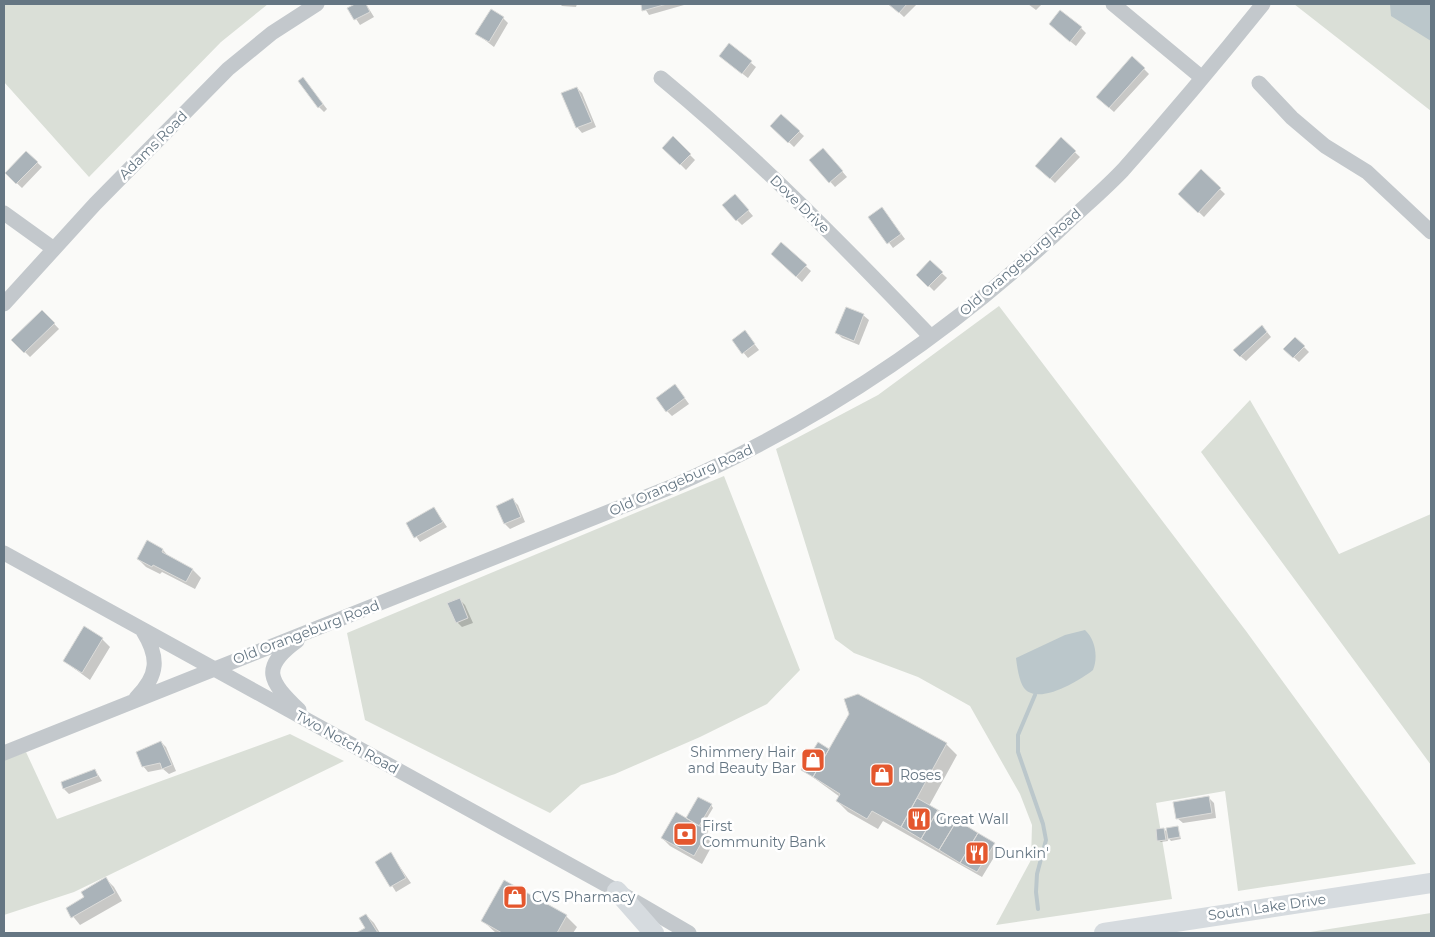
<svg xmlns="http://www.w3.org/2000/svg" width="1435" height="937" font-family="Montserrat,sans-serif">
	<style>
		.green { fill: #dadfd7 }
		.water { fill: #bbc7cb }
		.shadow { fill: #0003 }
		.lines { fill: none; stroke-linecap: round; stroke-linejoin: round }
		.stream { stroke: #bbc7cb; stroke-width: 4 }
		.building { fill: #aab3b9; stroke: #dcdcda }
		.minor { stroke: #c3c8cc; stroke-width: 15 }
		.major { stroke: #d6dbdf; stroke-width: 20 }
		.labels { text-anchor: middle; stroke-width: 5; stroke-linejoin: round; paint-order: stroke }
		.street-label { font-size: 14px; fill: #657683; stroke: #fff }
		.poi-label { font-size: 14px; fill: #657683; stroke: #fff; text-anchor: start }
	</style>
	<rect width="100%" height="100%" fill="#fafaf8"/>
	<path class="green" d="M4,4h264l-47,38 -132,135 -85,-95z
		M1294,4h137v107z
		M999,306l247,325 170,233 -178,27 -13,-100 -69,12 16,96 -176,26 35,-65 1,-35 -12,-31 -50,-88 -52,-29 -64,-24 -19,-14 -59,-190 102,-54z
		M1250,400l89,154 92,-40v251l-230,-313z
		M724,476l76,194 -33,34 -67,33 -85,37 -34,11 -31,28 -185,-93 -18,-87z
		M290,734l54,27 -270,131 -70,23v-155l22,-8 31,67z
		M1431,913v20h-127z"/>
	<path class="water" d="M1390,4h41v37l-40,-25z
		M1085,630c11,10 13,28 8,40 -14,11 -55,36 -69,18 -5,-7 -7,-22 -8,-30l49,-23z"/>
	<path class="shadow" d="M358,4h8l8,13 -14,8 -11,-17z
		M560,4h17l-1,3 -14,-1z
		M642,4h41l1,1 -35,10z
		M890,4h27l-13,13z
		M1028,4h14l-6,6z
		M503,18l5,5 -14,24 -17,-13z
		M1081,28l5,5 -10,13 -21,-17z
		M729,45l27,22 -8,11 -22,-17z
		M1133,58l16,16 -35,38 -17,-15z
		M303,78l24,31 -3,3 -5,-5z
		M577,88l5,5 14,34 -14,6 -5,-6z
		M781,115l23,21 -10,11 -22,-21z
		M673,138l22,22 -9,10 -22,-22z
		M1061,139l19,18 -25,26 -18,-17z
		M26,152l16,15 -20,21 -16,-15z
		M828,155l19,22 -12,10 -24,-27z
		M1201,171l24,23 -21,23 -24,-23z
		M740,201l13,15 -11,9 -5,-5z
		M882,208l23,31 -12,9 -23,-31z
		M782,244l29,27 -9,11 -25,-23z
		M930,262l17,16 -13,13 -16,-16z
		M42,311l17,18 -29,28 -17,-17z
		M863,315l6,5 -10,25 -17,-7 -5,-5z
		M1267,332l4,5 -25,24 -6,-5z
		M749,337l10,13 -11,8 -15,-18z
		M1295,338l14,14 -10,10 -14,-13z
		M675,385l14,19 -17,12 -5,-5z
		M513,500l5,5 7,17 -15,7 -5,-5 -7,-18z
		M434,508l13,19 -27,15 -13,-19z
		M163,550l7,8 23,12 8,8 -6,11 -33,-17 -2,2 -14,-7 -8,-8z
		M460,600l5,5 8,18 -11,4 -5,-5z
		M102,639l8,8 -20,33 -26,-19z
		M161,742l5,5 10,24 -7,3 -6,-5 -15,3 -5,-6z
		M946,744l11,11 -28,51 49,28 21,15 -17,28 -99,-56 -5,8 -30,-17 -11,-11 3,-4 -37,-27 27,-20z
		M95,770l7,11 -33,13 -5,-5 -2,-6z
		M1209,798l5,5 2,15 -33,5 -6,-5z
		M711,805l2,3 -12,20 14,12 -13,24 -32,-18 -8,-8 29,-16z
		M1177,827l4,12 -10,2 -4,-5 1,5 -7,1 -3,-2 6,-11 4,4z
		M391,854l20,29 -15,9 -19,-30z
		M106,879l8,8 8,14 -42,24 -13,-16 19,-11z
		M366,915l8,8 6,10h-22l8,-4z
		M566,916l11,11 -4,6h-77l-13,-12z"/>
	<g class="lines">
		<path class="stream" d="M1035,695l-17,40v17l25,72 3,16 -9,34 -1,18 2,17"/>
	</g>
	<path class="building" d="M355,4h11l4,8 -16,8 -7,-12z
		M641,4h26l-25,7z
		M888,4h19l-8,9z
		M491,9l13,8 -15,25 -14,-8z
		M1060,10l22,17 -12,15 -21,-18z
		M729,43l23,18 -10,13 -23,-18z
		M1132,56l13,12 -36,40 -13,-11z
		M303,77l20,27 -5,4 -20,-27z
		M577,87l15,35 -16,6 -15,-35z
		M781,114l19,17 -12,12 -18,-17z
		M673,136l18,18 -11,11 -18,-17z
		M1061,137l15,14 -26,28 -15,-13z
		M823,148l20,23 -14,12 -20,-23z
		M26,151l12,11 -22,22 -11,-11z
		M1201,169l20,19 -23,25 -20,-19z
		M735,194l14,16 -13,11 -14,-16z
		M882,207l19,27 -14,10 -19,-27z
		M781,242l26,23 -11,12 -25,-23z
		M930,260l13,12 -15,15 -12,-12z
		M846,307l18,7 -10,27 -19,-8z
		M42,310l13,13 -31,30 -13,-13z
		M1262,325l5,7 -27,25 -7,-7z
		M745,330l10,14 -13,10 -10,-14z
		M1295,337l10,9 -12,12 -10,-9z
		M675,384l10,14 -19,14 -10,-14z
		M513,498l8,19 -17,7 -8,-18z
		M434,507l9,15 -29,16 -8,-15z
		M147,540l16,9 -1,3 31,17 -7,13 -33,-17 -1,2 -15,-8z
		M460,598l8,20 -12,5 -9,-20z
		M84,626l19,12 -21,35 -19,-12z
		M858,694l89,49 -46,84 -29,-16 -5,8 -31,-18 4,-7 -27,-17 36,-63 -5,-15z
		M161,741l11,24 -10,4 -2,-6 -18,4 -6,-15z
		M818,742l11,7 -16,28 -12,-7z
		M95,769l3,7 -35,13 -2,-7z
		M1209,796l3,17 -36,6 -3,-17z
		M698,797l14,7 -13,22 -13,-8z
		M917,798l21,12 -17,29 -20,-12z
		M938,810l18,12 -17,28 -18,-11z
		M676,812l32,19 -14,25 -33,-18z
		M957,820l21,13 -18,30 -21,-13z
		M1178,826l2,11 -12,2 -2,-11z
		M1164,828l2,12 -9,1 -1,-12z
		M978,833l17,10 -18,29 -17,-9z
		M391,852l15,26 -16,9 -15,-25z
		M106,877l9,16 -44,25 -5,-10 18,-11 -3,-5z
		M504,880l63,35 -10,18h-55l-21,-12z
		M366,914l12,19h-22l9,-5 -6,-10z"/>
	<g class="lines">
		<path class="minor" d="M1113,4l88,73
			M661,78c97,80 184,169 270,259
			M1259,83l33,35 33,28 42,26 64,60
			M4,213l50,36
			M4,304l91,-100 133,-135 44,-36 45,-29
			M4,553l606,334 79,46
			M297,641c-37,27 -28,40 2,69
			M136,698c23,-23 23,-41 7,-67
			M4,753l667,-266c148,-65 282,-155 398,-266 18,-17 37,-33 54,-51 48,-54 95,-110 140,-166"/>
		<path class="major" d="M617,891l37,42
			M1104,933l327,-50"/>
	</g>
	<defs>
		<g id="shop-square" transform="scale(1.25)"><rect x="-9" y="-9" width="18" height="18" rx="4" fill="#e4572e" stroke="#fff"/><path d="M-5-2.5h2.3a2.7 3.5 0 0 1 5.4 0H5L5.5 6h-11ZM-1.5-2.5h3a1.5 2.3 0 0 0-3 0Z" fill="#fff"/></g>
		<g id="restaurant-square" transform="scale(1.25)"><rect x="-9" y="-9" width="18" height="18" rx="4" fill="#e4572e" stroke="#fff"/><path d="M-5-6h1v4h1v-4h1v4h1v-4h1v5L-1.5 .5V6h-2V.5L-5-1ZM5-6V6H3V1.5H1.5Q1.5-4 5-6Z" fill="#fff"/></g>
		<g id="bank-square" transform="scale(1.25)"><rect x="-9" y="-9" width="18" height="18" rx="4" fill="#e4572e" stroke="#fff"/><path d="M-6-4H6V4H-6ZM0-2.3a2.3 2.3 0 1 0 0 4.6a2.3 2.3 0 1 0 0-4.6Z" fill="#fff"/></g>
	</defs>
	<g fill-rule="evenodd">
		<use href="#shop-square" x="813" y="760"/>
		<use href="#shop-square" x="882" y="775"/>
		<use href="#restaurant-square" x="919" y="819"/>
		<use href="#bank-square" x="685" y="834"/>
		<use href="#restaurant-square" x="977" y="853"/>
		<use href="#shop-square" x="515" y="897"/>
	</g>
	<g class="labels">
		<g class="street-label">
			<text transform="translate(153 145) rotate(-45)" y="5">Adams Road</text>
			<text transform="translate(800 204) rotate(44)" y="5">Dove Drive</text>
			<text transform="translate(1020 262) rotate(-41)" y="5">Old Orangeburg Road</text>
			<text transform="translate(681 480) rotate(-24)" y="5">Old Orangeburg Road</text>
			<text transform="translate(306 632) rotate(-21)" y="5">Old Orangeburg Road</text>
			<text transform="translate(347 742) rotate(29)" y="5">Two Notch Road</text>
			<text transform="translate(1267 907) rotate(-8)" y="5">South Lake Drive</text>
		</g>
		<g class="poi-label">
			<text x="796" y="757" text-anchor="end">Shimmery Hair<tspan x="796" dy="16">and Beauty Bar</tspan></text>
			<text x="900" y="780">Roses</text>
			<text x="936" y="824">Great Wall</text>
			<text x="702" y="831">First<tspan x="702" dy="16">Community Bank</tspan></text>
			<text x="994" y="858">Dunkin'</text>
			<text x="532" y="902">CVS Pharmacy</text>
		</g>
	</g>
	<rect width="1435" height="937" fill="none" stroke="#657683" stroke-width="10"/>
</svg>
